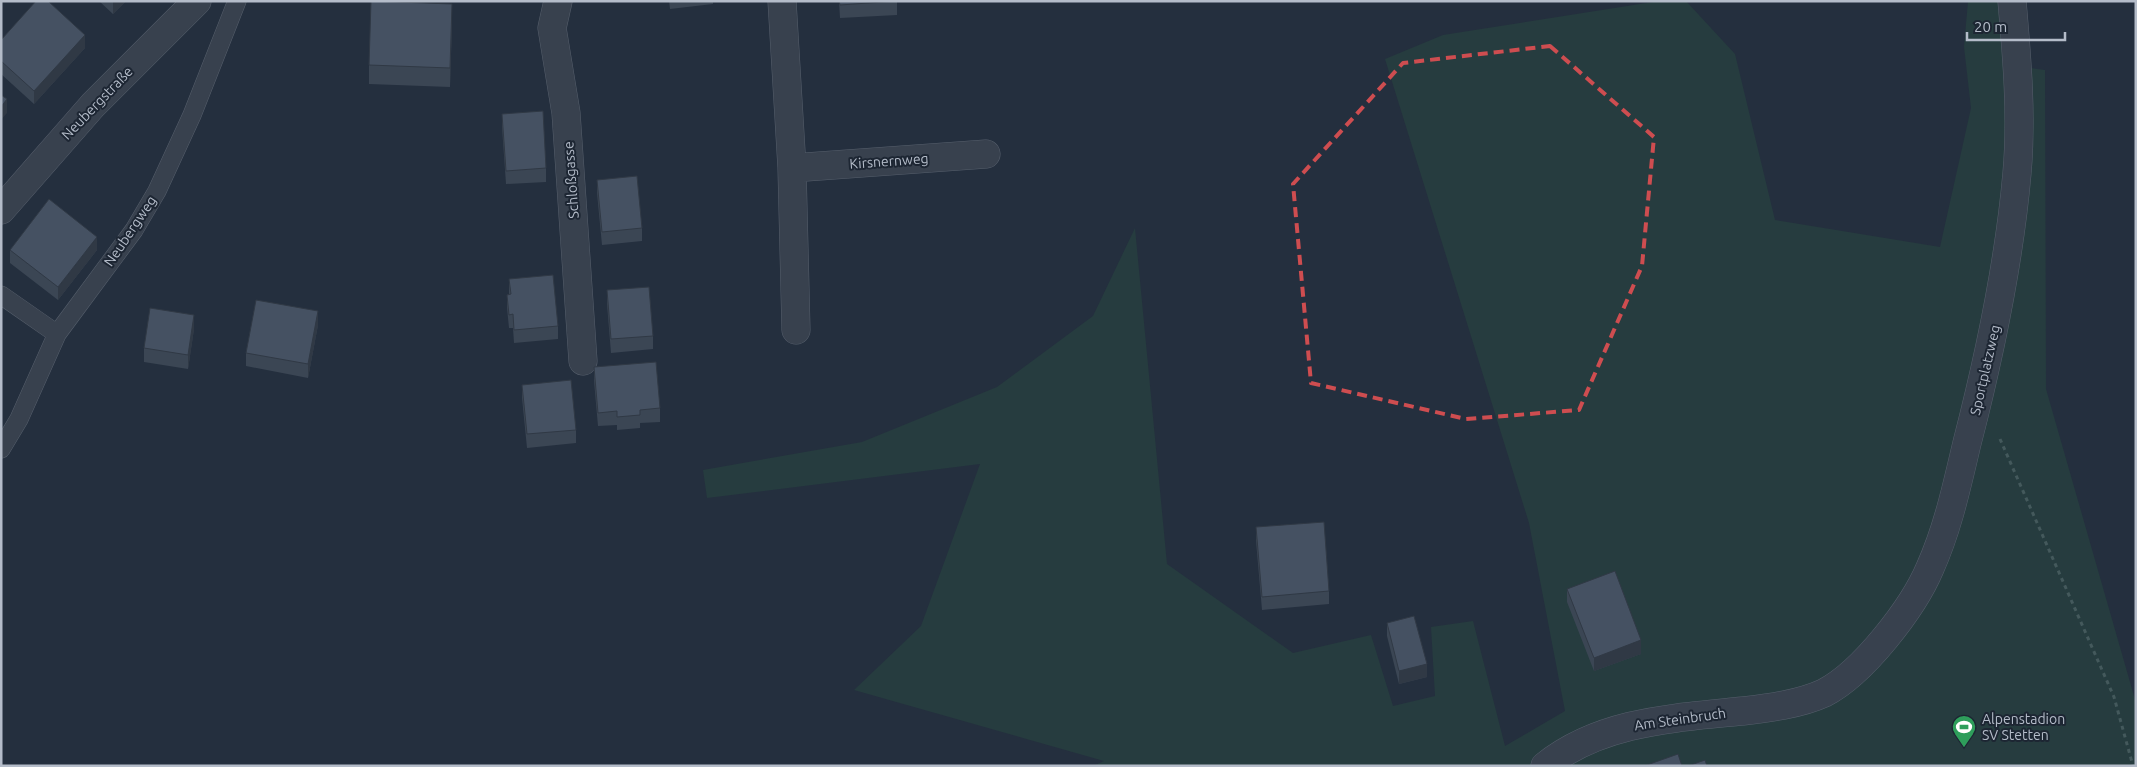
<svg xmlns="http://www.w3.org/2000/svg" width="2137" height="767" font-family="Ubuntu,sans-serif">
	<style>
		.green { fill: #263c3f }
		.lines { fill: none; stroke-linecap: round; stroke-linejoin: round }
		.service-casing { stroke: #565f6c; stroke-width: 19 }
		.minor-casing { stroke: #565f6c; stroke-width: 29 }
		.tertiary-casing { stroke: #565f6c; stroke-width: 29 }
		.path { stroke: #44595c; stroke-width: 3; stroke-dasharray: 4 4; stroke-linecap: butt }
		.service { stroke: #38414e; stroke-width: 18 }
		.minor { stroke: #38414e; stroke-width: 28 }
		.tertiary { stroke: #38414e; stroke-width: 28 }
		.wall { fill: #3b4654 }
		.shaded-wall { fill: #303945 }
		.building { fill: #455162; stroke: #303945 }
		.marked { fill: none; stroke: #ce4d50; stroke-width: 4; stroke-dasharray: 10 6; stroke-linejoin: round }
		.labels { text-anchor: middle; stroke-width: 4; stroke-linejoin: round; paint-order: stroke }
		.street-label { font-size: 14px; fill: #b4bcc9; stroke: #1d2633 }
		.poi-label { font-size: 14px; fill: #b4bcc9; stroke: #1d2633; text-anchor: start }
	</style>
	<rect width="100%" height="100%" fill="#242f3e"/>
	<path class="green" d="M1659,1h27l49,53 40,166 165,27 31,-139 -7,-61 4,-46h36l-1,63 42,6 1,319 90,314v63h-1043l11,-5 -250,-71 67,-64 59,-162 -273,34 -4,-28 159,-28 135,-55 96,-71 42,-88 32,336 126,89 78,-18 22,71 42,-10 -4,-69 42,-6 32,125 60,-35 -36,-188 -144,-464 58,-24z"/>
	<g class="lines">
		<g class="service-casing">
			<path id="service" d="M1,295l56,39
				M1,449l18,-30 38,-85 77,-104 23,-39 35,-76 45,-114"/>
		</g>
		<g class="minor-casing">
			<path id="minor" d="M558,1l-6,27 14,85 17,248
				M782,1l10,167 4,162
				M792,168l194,-14
				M1545,766c56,-45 130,-48 198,-55 26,-3 57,-7 81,-18 39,-20 89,-85 106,-125 18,-40 27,-83 37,-125 23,-89 42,-179 50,-270 5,-57 0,-115 -5,-172"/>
		</g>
		<g class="tertiary-casing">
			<path id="tertiary" d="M1,210l92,-105 104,-104"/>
		</g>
		<path class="path" d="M2000,439l114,258 19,69"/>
		<use href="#service" class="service"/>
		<use href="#minor" class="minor"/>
		<use href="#tertiary" class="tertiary"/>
	</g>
	<path class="wall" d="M99,1h27l-13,13z
		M669,1h44v3l-43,5z
		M839,1h58v14l-57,3z
		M452,23l-2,64 -81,-3v-19z
		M1,40l84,8 -51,56 -33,-30z
		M502,114l44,54v14l-40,2 -4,-57z
		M597,180l45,48v13l-40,4 -5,-52z
		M10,250h87l-39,50 -48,-37z
		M509,279l49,47v13l-44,4 -1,-15h-4l-2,-20v-13l2,-1z
		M607,290l46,46v13l-42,4 -4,-49z
		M318,325l-10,53 -62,-12v-13z
		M194,329l-6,40 -44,-7v-14z
		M594,367l66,41v14l-20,1v5l-23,2v-5l-19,1 -4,-45z
		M522,385l54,45v13l-49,5 -5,-50z
		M1256,527l73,64v13l-67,6 -6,-69z
		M1567,589l74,65 -47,17 -27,-69z
		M1387,623l40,54 -28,7 -12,-48z"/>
	<path class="shaded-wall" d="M113,1h13l-13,13z
		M452,4v19l-2,64v-19z
		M85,35v13l-51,56v-13z
		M7,99v14l-6,7v-13z
		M97,237v13l-39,50v-13z
		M318,311v14l-10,53v-14z
		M194,315v14l-6,40v-14z
		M1641,640v14l-47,17v-13z
		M1427,664v13l-28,7v-13z
		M2,693v14l-1,2v-13z"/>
	<path class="building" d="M36,1h12l37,34 -51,56 -33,-30v-21z
		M371,1l81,3 -2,64 -81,-3z
		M839,1h58l-57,4z
		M1,95l6,4 -6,8z
		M543,111l3,57 -40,3 -4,-57z
		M637,176l5,52 -40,4 -5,-52z
		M49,199l48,38 -39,50 -48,-37z
		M553,275l5,51 -44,4 -1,-16 -4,1 -2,-20 4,-1 -2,-15z
		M649,287l4,49 -42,3 -4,-49z
		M256,300l62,11 -10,53 -62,-11z
		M150,308l44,7 -6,40 -44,-7z
		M656,362l4,46 -20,2v5l-23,2v-6l-19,2 -4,-46z
		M571,380l5,50 -49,4 -5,-49z
		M1324,522l5,69 -67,6 -6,-70z
		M1615,571l26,69 -47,18 -27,-69z
		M1414,616l13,48 -28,7 -12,-48z
		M1678,754l4,12h-38z
		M1705,760l2,6h-19z"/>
	<path class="marked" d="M1550,46l104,91 -12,129 -63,144 -113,9 -155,-36 -18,-199 110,-121z"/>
	<defs>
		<g id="stadium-pin" transform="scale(1.25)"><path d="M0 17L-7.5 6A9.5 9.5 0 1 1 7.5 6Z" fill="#2e9e5b" stroke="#1d2633"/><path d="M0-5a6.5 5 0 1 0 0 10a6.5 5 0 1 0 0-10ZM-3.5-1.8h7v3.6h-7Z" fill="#fff"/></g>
	</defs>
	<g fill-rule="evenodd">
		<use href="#stadium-pin" x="1964" y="727"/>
	</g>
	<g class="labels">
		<g class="street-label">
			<text transform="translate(97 103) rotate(-46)" y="5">Neubergstraße</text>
			<text transform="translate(889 161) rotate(-4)" y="5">Kirsnernweg</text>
			<text transform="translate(571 180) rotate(-94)" y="5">Schloßgasse</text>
			<text transform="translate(130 231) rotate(-56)" y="5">Neubergweg</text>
			<text transform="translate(1985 370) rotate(-77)" y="5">Sportplatzweg</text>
			<text transform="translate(1680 719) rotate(-8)" y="5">Am Steinbruch</text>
		</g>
		<g class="poi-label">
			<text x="1982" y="724">Alpenstadion<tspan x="1982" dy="16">SV Stetten</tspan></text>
		</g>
	</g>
	<rect width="2137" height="767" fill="none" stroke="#b4bcc9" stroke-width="5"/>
	<path d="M1967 32v8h98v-8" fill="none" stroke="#b4bcc9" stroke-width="2.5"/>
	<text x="1974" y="32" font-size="15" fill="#b4bcc9" stroke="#1d2633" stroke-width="4" paint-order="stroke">20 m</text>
</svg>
